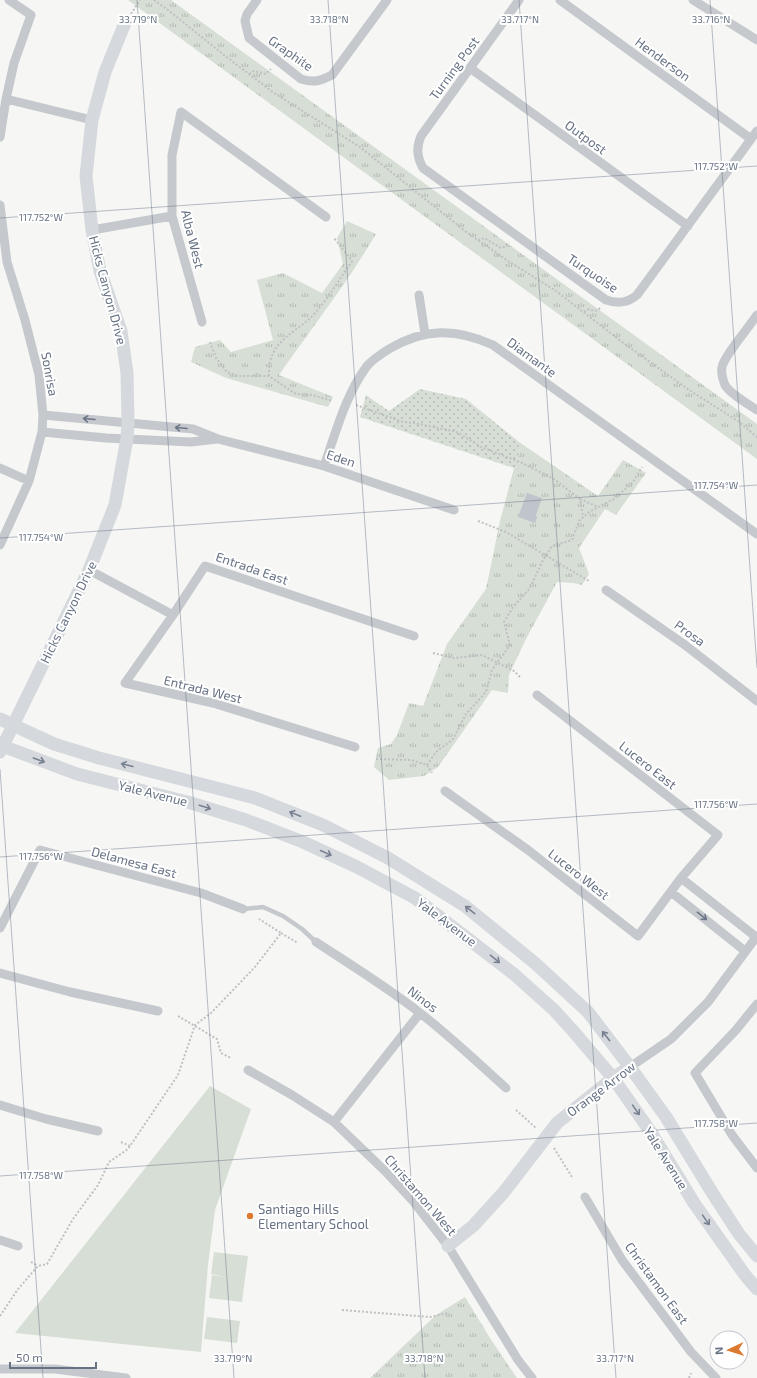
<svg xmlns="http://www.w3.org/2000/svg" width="757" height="1378" font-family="'Exo 2',sans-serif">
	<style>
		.grass { fill: url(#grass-dots) }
		.park { fill: url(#park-tufts) }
		.pitch { fill: #d7ded5 }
		.water { fill: #bfc5cb }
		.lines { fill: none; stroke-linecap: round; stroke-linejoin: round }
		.path { stroke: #bfc0c3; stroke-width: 2; stroke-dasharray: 2 2; stroke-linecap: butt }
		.lane { stroke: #c5c8cc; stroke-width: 4.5 }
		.street { stroke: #c5c8cc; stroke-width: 9 }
		.secondary { stroke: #d5d8dc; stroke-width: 13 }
		.oneway { stroke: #6c7688 }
		.oneway2 { stroke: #788191 }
		.ticks { fill: none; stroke: #677284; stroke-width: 1; stroke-opacity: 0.45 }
		.poi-dot { fill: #db7a30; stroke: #fff; stroke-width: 1.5 }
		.labels { text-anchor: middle; stroke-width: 4; stroke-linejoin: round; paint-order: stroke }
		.street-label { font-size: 13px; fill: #677284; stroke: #fff }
		.poi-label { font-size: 13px; fill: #677284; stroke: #fff; text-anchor: start }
		.ticks-label { font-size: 10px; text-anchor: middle; fill: #677284; stroke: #fff; stroke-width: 4; stroke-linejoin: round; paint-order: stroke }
	</style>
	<defs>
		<pattern id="grass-dots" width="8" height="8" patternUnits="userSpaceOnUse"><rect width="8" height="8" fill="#d7ded5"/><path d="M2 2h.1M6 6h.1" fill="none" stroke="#b2b8b2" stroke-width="1.8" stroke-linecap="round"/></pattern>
		<pattern id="park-tufts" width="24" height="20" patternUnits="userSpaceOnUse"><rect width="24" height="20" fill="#d7ded5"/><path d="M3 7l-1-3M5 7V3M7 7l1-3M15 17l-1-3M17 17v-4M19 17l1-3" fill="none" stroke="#b2b8b2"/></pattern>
	</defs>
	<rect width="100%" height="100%" fill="#f6f7f4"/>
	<path class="grass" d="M420,389l46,10 53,43 -1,24 -4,2 -154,-51 6,-22 23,16z"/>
	<path class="park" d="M128,0h43l586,424v35z
		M347,221l29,13c-29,49 -64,94 -97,141l54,22 -5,10 -102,-29 -35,-16 4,-15 25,-7 11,12 42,-12 -16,-60 26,-7 39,20 21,-29 -6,-26z
		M519,442l79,54 25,-36 23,13 -30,42 -11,-6 -26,39 10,26 -7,11 -9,-2 -16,-1 -31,57 -17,36 -1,18 -16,-3 -54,77 -14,9 -35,4 -15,-13 4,-19 13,-4 6,-9 12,-32 14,3 24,-62 39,-55 14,-68 14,-53 4,-2z
		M465,1297l25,41 27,40h-147l66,-63z"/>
	<path class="pitch" d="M210,1086l41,23 -36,101 -7,55 -7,87 -186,-19z
		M214,1252l34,4 -6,46 -33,-4 3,-23 14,2 -15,-3z
		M207,1317l33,4 -3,22 -33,-4z"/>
	<path class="water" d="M527,493l15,5 -6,17 1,3 -2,5 -17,-6z"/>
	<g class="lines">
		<path class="path" d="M154,0l14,10 56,45 50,38 86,54 105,84 43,30 48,30 66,51 67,48 49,31 19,16
			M131,14l9,-14
			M249,74l5,-3 12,3 5,-5
			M478,240l6,-2 17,10 3,-1 5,-5
			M584,312l5,-3c5,2 7,3 11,-1
			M210,342l6,16 11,14 9,4h33l27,18 16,1 21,6
			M269,376c-1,-38 27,-41 47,-64 13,-15 25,-35 36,-51l-18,-23
			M356,405l47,17 11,1 43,9 24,15 39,15 34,17 26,20 3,18
			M580,499l18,8
			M478,521l28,11 83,49
			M433,653l21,5 28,-3 32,16 7,7
			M376,759l35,1 16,5 5,8
			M427,765l9,-13 17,-13 13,-25 20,-22 6,-22 18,-25 -6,-23 9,-15 17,-19 12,-26 10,-16 20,-6 7,-19 10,-9 25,-13 19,-17 9,-15
			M281,933l17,10
			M178,1016l39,23 4,14 10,5
			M516,1110l20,18
			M121,1142l9,4
			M554,1148l18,29
			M31,1262l7,4
			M342,1310l88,7 18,-4
			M0,1316l18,-27 20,-23 9,-2 26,-45 25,-34 11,-23 19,-13 2,-3 48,-71 17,-50 16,-12 44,-46 26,-34 -22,-14
			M689,1378l2,-5"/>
		<path class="lane" d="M243,909l20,-2 20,9 19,13 14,13"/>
		<path class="street" d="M257,0l-10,14 -2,7 4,17 52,41c13,4 19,2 31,-4l55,-75
			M519,0l-98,136c-5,12 -4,21 2,32l183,132c12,4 22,3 31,-5l120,-164
			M560,0l191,139
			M693,0l64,40
			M470,68l218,158
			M6,99l86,21
			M0,137l6,-38 8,-36 17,-48 -22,-15
			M0,205l7,57 18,58 14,55 4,40 -1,17 -13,49 -29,64
			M92,230l80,-14
			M419,295l6,39
			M757,315c-7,11 -33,41 -35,52 -1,5 1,13 3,18 5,9 23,19 32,25
			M202,322l-30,-106v-61l9,-43 145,105
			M43,415l150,14 25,10 106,27 130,44
			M42,432l64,6 85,4 26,-3
			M324,466c12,-34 22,-72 43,-100 6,-7 14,-12 22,-17 35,-21 67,-21 104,-4l264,189
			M0,468l29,13
			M89,570l84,45
			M606,590l79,55 72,56
			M355,747l-142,-44 -88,-20 48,-68 32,-49 209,70
			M445,791l83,59 110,86 43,-58 37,-43 -181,-140
			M681,878l75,59
			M671,892l74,59
			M0,928l40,-78 161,43 42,16
			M316,942c35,23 71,45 104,71 30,23 58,50 86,75
			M0,973l70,19 88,19
			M757,1004l-21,26 -41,43 37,62 25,33
			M630,1067l41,-28 37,-37 49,-66
			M248,1070l44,25 42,27 51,49 28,30 35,45 70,114 14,18
			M0,1105l46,14 52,12
			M334,1122l86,-109
			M585,1197l37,63 69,92 25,26
			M0,1240l18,6
			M0,1369h55l71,9"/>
		<path class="secondary" d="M0,719l54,25 45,14 156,40 68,27 65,33 77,48 71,58 52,48 42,55 36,50 47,77 26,40 18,22
			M0,745l77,29 114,29 55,17 57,22 54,25 58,31 100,77 39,35 20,22 39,46 12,17 25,36 44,72 51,72 12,14
			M0,752l89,-182 26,-65 12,-67 1,-15 -1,-50 -6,-42 -21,-60 -8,-41 -6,-54 6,-56 13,-48 20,-49
			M448,1246l25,-20 31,-34 53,-69 56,-45 17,-11"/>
	</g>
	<defs><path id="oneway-shaft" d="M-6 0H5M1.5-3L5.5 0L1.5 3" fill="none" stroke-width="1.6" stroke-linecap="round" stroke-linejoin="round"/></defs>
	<g class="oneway">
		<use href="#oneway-shaft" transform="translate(89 419) rotate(-175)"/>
		<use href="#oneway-shaft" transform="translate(181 428) rotate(-175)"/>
		<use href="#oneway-shaft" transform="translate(702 916) rotate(39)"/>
	</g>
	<g class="oneway2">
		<use href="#oneway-shaft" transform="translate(39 760) rotate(20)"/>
		<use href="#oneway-shaft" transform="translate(127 765) rotate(-166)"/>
		<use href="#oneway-shaft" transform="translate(205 807) rotate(18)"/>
		<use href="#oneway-shaft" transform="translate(295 814) rotate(-158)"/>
		<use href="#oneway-shaft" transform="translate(326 853) rotate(25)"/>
		<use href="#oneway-shaft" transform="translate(470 910) rotate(-142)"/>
		<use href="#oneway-shaft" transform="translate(495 959) rotate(39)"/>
		<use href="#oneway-shaft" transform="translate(606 1036) rotate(-128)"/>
		<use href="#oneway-shaft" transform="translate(636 1110) rotate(55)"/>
		<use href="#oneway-shaft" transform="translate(706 1220) rotate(55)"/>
	</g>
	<path class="ticks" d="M137,0l97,1378M328,0l97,1378M519,0l97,1378M710,0l47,668M0,218l757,-52M0,538l757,-53M0,769l43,609M0,857l757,-53M0,1176l757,-53"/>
	<circle class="poi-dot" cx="250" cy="1216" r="4"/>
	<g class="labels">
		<g class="street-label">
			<text transform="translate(291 53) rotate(35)" y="5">Graphite</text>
			<text transform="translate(663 59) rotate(36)" y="5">Henderson</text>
			<text transform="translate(454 68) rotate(-54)" y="5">Turning Post</text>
			<text transform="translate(586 137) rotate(36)" y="5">Outpost</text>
			<text transform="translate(193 239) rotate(76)" y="5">Alba West</text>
			<text transform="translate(593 273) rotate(34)" y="5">Turquoise</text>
			<text transform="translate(108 290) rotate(75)" y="5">Hicks Canyon Drive</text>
			<text transform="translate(532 357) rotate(36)" y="5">Diamante</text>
			<text transform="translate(50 374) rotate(80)" y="5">Sonrisa</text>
			<text transform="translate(341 458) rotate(18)" y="5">Eden</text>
			<text transform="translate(252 568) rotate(19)" y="5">Entrada East</text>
			<text transform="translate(68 612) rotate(-64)" y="5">Hicks Canyon Drive</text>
			<text transform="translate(690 633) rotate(36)" y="5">Prosa</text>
			<text transform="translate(203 689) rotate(14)" y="5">Entrada West</text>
			<text transform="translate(648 765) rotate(38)" y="5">Lucero East</text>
			<text transform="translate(153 793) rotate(14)" y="5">Yale Avenue</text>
			<text transform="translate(134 862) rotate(15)" y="5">Delamesa East</text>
			<text transform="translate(579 874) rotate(38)" y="5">Lucero West</text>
			<text transform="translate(447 922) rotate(37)" y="5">Yale Avenue</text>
			<text transform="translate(423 999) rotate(37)" y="5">Ninos</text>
			<text transform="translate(601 1089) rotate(-37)" y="5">Orange Arrow</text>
			<text transform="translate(666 1158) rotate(58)" y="5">Yale Avenue</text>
			<text transform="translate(421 1195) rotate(49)" y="5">Christamon West</text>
			<text transform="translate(657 1283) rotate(54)" y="5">Christamon East</text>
		</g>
		<g class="poi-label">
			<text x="258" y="1214">Santiago Hills<tspan x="258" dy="15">Elementary School</tspan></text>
		</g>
	</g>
	<g class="ticks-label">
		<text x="138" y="23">33.719°N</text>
		<text x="329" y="23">33.718°N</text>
		<text x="520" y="23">33.717°N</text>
		<text x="711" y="23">33.716°N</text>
		<text x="716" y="170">117.752°W</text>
		<text x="41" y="221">117.752°W</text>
		<text x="716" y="489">117.754°W</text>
		<text x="41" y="541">117.754°W</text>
		<text x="716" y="808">117.756°W</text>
		<text x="41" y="860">117.756°W</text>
		<text x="716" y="1127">117.758°W</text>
		<text x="41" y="1179">117.758°W</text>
		<text x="233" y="1362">33.719°N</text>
		<text x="424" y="1362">33.718°N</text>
		<text x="615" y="1362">33.717°N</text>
	</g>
	<g transform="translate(729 1350) rotate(266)"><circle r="19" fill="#ffffff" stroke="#c2c7ce"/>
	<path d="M0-3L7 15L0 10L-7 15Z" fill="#db7a30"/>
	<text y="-6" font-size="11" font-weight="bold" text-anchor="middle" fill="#677284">N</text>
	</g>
	<path d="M10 1362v6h86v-6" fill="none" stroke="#677284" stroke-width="2"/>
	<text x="16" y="1362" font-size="12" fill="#677284" stroke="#ffffff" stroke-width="3" paint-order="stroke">50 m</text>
</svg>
